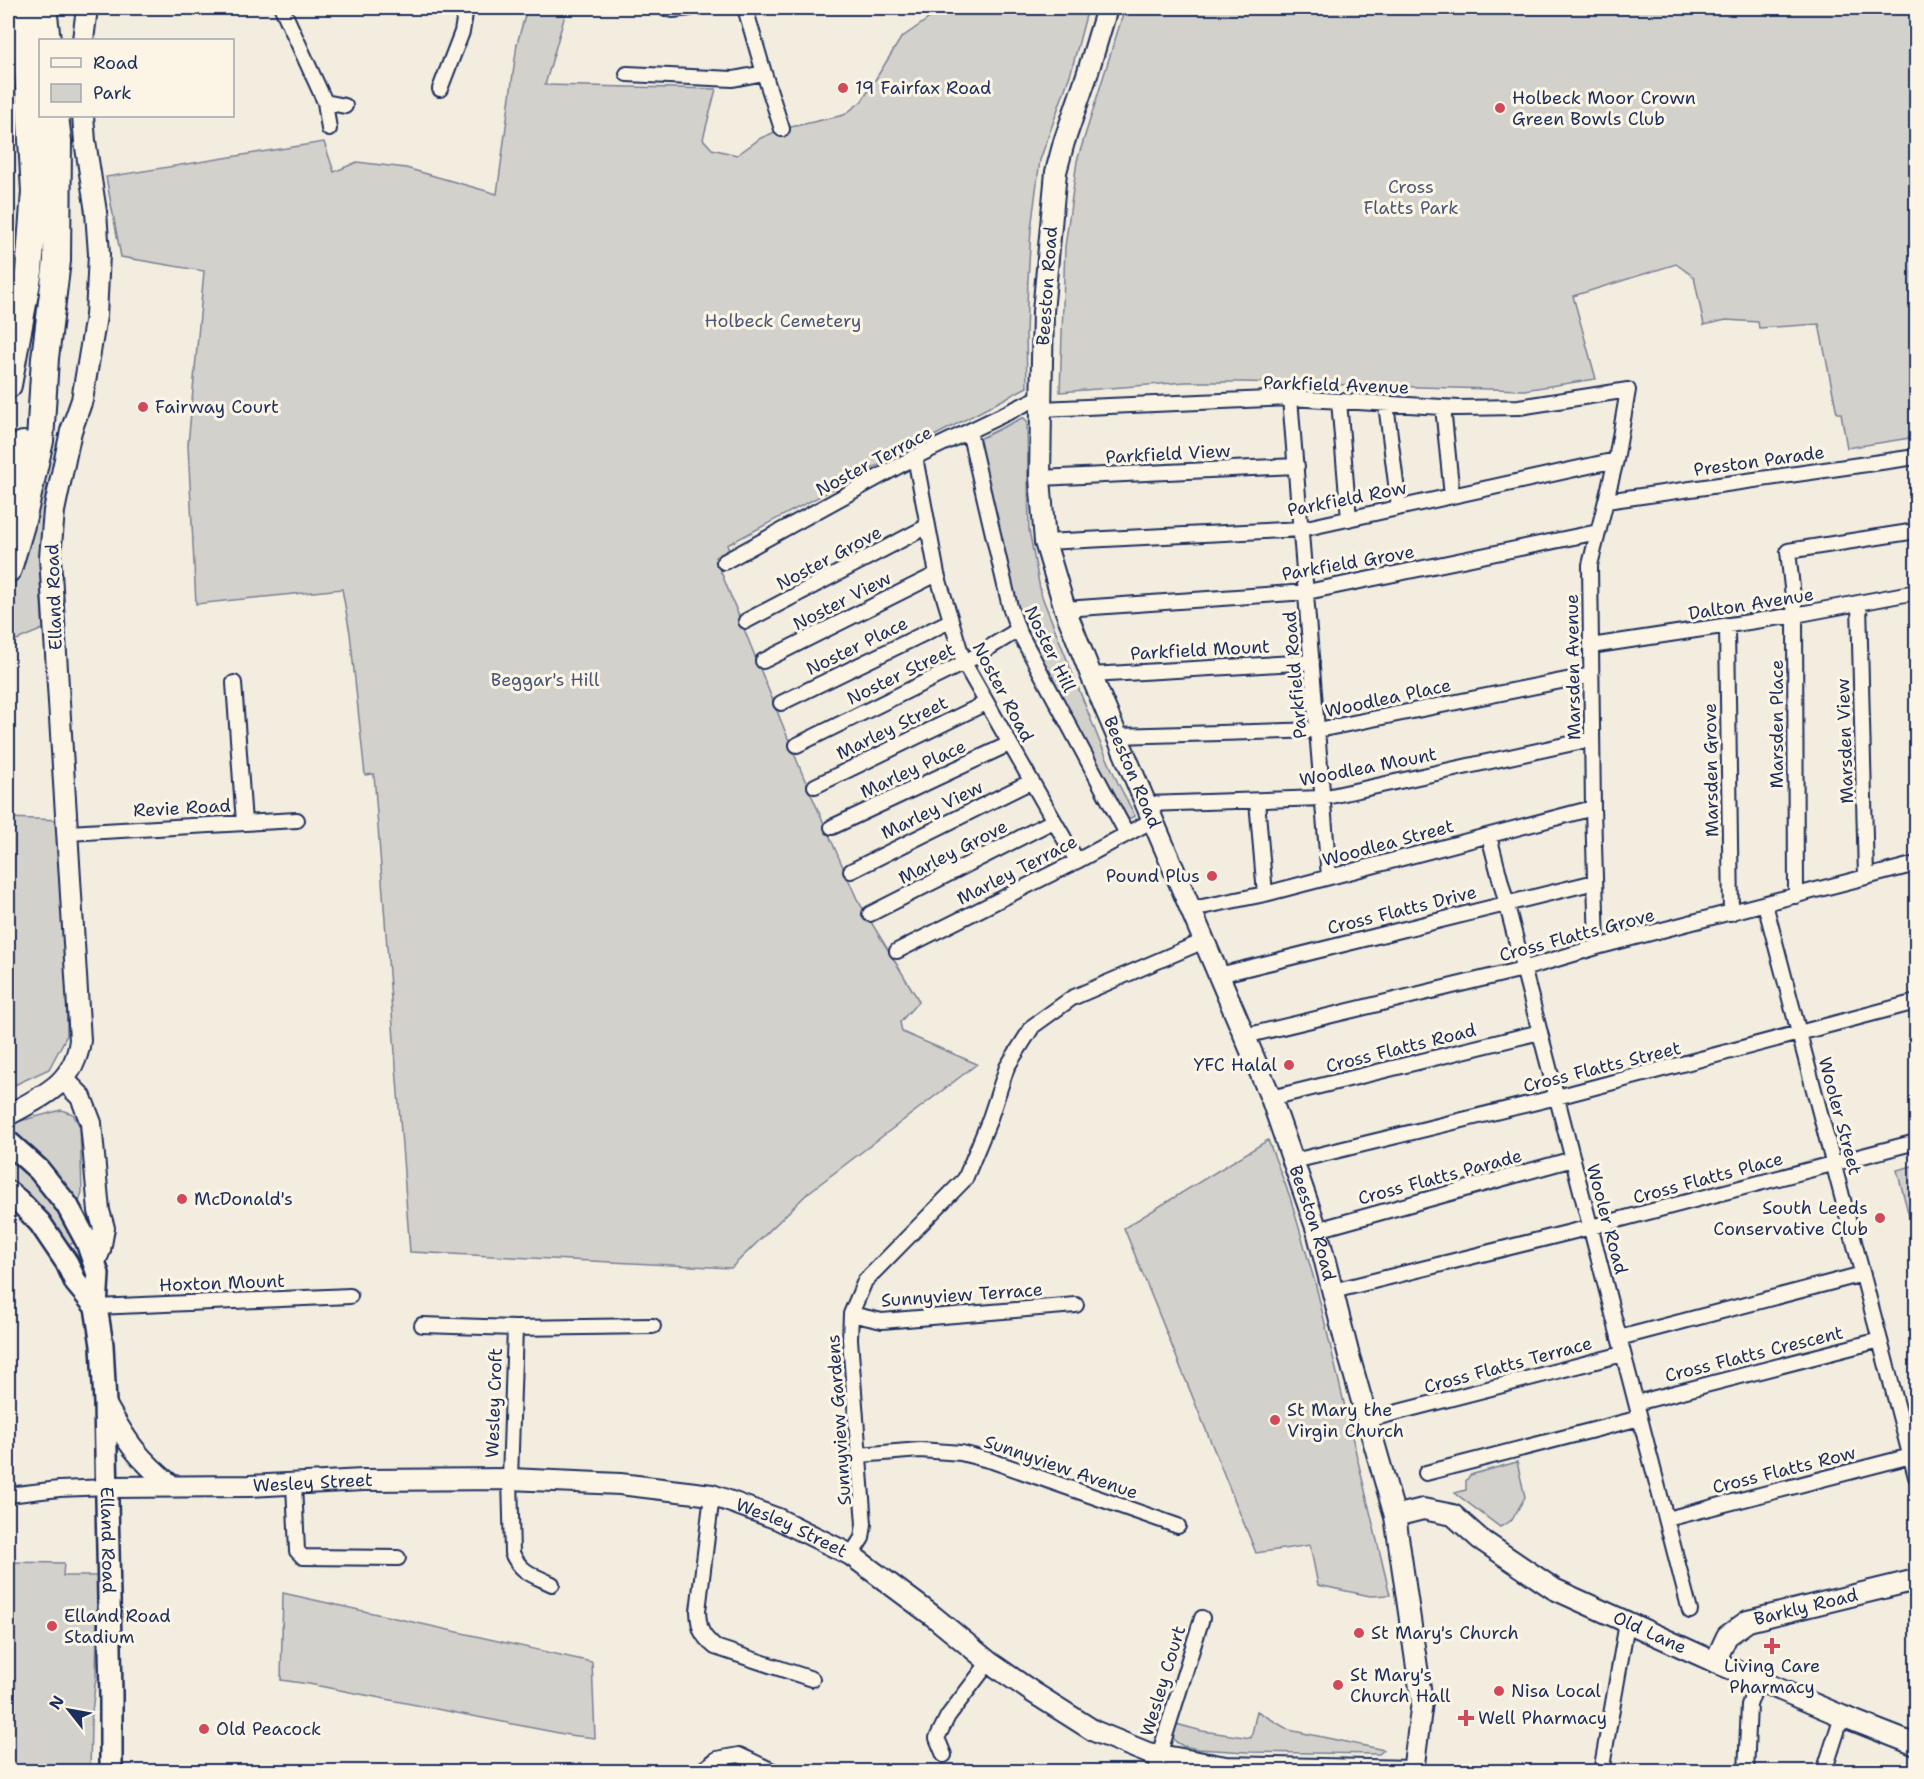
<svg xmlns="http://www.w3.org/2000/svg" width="1924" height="1779" font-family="'Shantell Sans',sans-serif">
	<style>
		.green { fill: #d3d1cc; stroke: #778095; stroke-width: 1.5 }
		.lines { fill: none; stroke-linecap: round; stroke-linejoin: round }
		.street-casing { stroke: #1b2f5e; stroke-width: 18 }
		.secondary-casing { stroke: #1b2f5e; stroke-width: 24 }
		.primary-casing { stroke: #1b2f5e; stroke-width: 26 }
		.highway-casing { stroke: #1b2f5e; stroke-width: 30 }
		.street { stroke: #fcf5e5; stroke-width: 14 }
		.secondary { stroke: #fcf5e5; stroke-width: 20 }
		.primary { stroke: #fcf5e5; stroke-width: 21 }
		.highway { stroke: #fcf5e5; stroke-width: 26 }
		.poi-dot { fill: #d1495b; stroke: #fcf5e5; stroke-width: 2 }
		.labels { text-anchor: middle; stroke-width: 6; stroke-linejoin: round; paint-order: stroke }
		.poi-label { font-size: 18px; fill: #1b2f5e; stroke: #fcf5e5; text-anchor: start }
		.park-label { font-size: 18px; fill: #49587a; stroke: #fcf5e5 }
		.street-label { font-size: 18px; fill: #1b2f5e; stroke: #fcf5e5 }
	</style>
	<rect width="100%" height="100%" fill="#f3ede0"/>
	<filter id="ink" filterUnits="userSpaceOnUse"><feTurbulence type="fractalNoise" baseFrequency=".0167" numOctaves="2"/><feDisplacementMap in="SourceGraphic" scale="12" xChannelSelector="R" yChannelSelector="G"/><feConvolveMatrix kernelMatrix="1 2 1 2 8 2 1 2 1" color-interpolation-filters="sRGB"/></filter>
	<g filter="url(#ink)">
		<path class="green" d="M527,8h43l-5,7 -20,70 171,4 -13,50 9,10 25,6 24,-17 21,-9 62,-14 18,-14 39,-63 43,-30h144l-17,64 -31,88 -9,69 -3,51 -2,53 1,54 -300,158 2,5 -14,7 89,221 53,121 62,102 -19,21 2,10 75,32 -169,129 -77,75 -321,-16 -36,-478 -9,1 -15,-142 -8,-44 -146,15 -8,-159 16,-174 -83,-14 -15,-80 218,-35 10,30 23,-10 49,6 91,26 20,-150z
			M1125,8h647l144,6v423l-69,11 -6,-35h-4l-18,-89 -60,4 -1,-6 -32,-2 -22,5 -10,-48 -18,-13 -103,32 23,83 -72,11 -281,-8h-57l-126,10 5,-145 12,-86z
			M8,32l6,90v56l-4,1 -2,-29z
			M1022,418h2l3,3 2,109 12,64 58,146 19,43 17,33 -7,3 -51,-84 -57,-111 -43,-184z
			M42,482l5,2c-8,48 -8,96 -4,145l-29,12 -6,13v-43z
			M8,818l53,2 4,76 2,139 -18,34 -41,19z
			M61,1110l12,4 7,13 2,65 -4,14 -17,-28 -23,-24 -27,-23 2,-8z
			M1268,1140l22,57 26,89 74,309 -20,1 -52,-11 -8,-40 -54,8 -132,-325z
			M8,1151l34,32 34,57 -2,3 -7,2 -50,-56 -9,-7z
			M1916,1165v78l-19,-73z
			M1517,1462l8,35 -13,23 -12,7 -45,-34 11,-3v-9l4,-6z
			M8,1562l56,1 -1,13h35l-2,100 -5,46 -1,49h-82z
			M283,1593l309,69 3,76 -26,-3 -260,-51 -28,-4z
			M1257,1711l32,19 95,20 -5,4 -132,-2 -49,-3 -15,-3 -7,-4 -4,-6 4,-12 26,7 49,7z"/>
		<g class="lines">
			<g class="street-casing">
				<path id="street" d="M282,8l43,94 4,27
					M665,8l8,2 17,-2
					M745,8l19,65 18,56
					M627,74l106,5 31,-6
					M440,89l22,-57 4,-24
					M325,102l20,4
					M1290,398l39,479
					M1339,401l10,118
					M1386,404l13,103
					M1443,407l9,89
					M1041,409l249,-11 169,10 60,-1 109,-17 -12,70 -26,105 3,243 4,139
					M969,431l41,176 8,23 109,204
					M915,457l22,117 27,89 113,198
					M1040,478l257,-12
					M1606,501l310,-44
					M1045,542l257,-13 314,-69
					M724,562l191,-105 127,-61
					M1859,604l7,273
					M1065,609l242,-17 291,-60
					M746,621l182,-95
					M1727,627l4,286
					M1591,646l204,-31 121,-23
					M763,661l174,-87
					M1091,675l221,-13
					M234,683l10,140
					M781,703l169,-82
					M1117,736l201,-6 273,-55
					M797,745l167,-82 54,-33
					M815,786l171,-83
					M1257,801l8,93
					M1147,804l175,-6 270,-59
					M832,827l177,-83
					M68,833l229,-13
					M1489,836l201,775
					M851,871l179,-89
					M1796,896l-1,-281 -7,-64 128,-20
					M1765,904l151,573
					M1192,909l73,-15 328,-86
					M870,914l183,-93
					M897,951l180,-90 76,-41
					M1219,975l376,-93
					M1245,1036l278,-67 74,-22 319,-83
					M1271,1098l269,-66
					M1294,1161l263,-64 359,-95
					M1317,1230l256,-71
					M1333,1291l258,-64 325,-85
					M96,1307l254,-11
					M851,1314l31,7 194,-16
					M422,1325l93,3 138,-2
					M515,1328l-5,151 2,74c9,20 21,22 40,31
					M1619,1338l244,-64
					M1636,1403l244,-63
					M1367,1420l256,-66
					M859,1455l61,-5 41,3 31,8 186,65
					M1426,1473l214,-55
					M294,1484l3,67 6,6 95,1
					M8,1495l51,-6 48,-2
					M712,1495l-14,116c1,18 3,24 17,36l97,32
					M1667,1519l244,-63
					M851,1555l11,-17 2,-14 -14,-185 1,-25 14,-33 100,-102 24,-58 18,-54 26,-41 39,-28 132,-57
					M944,1755l-7,-17 11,-22 41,-54
					M700,1772l17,-13 22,-4 36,17
					M1156,1772l3,-17 43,-137
					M1601,1772l26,-149
					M1746,1772l3,-67 9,-25
					M1824,1772l18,-56"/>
			</g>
			<g class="secondary-casing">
				<g id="secondary">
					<path id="s1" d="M1107,8l-20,67 -23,67 -8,30 -13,140 -2,97 -1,69 5,64 20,67 26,66 180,423 46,132 32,126 46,160 27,186 -9,70"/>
					<path d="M83,40l4,-32"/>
					<path d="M64,1080l17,17 10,26 8,88 5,17 -4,22 -5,12"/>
					<path d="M8,1115c34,-19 67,-31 72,-75l-30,-483 4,-46 17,-80 11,-31 14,-84 3,-62 -3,-42 -11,-71 -2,-25"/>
					<path d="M105,1403c21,38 33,56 67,83"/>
					<path id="s2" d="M107,1487l142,-1 114,-6 147,-1 110,5 92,11 66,24 73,36 82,61 56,46 45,31 60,38 54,22 78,14 187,4"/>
					<path id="s3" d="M1395,1516l28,-7 30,6 27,24 74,50 161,73 127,54 74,29"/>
					<path id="s4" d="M1715,1662l12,-26 21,-15 168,-41"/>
				</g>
			</g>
			<g class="primary-casing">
				<g id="primary">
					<path id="s5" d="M8,1142l31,28 28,35 20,37 11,32 -2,33 6,38 3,58 6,292v77"/>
					<path d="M8,1192l11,9 21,22 27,40 9,20 20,24"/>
				</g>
			</g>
			<g class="highway-casing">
				<path id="highway" d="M43,8l4,32
					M8,385l21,-114 6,-79 -9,-156 -3,-28
					M8,497l15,-52
					M8,569l13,-44 19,-84 5,-83 12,-97 1,-120 -3,-25"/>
			</g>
			<use href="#street" class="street"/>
			<use href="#secondary" class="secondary"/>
			<use href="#primary" class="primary"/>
			<use href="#highway" class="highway"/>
		</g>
	</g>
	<g class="poi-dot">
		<circle cx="843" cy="88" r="6"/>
		<circle cx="1500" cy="108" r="6"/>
		<circle cx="143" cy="407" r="6"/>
		<circle cx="1212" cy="876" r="6"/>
		<circle cx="1289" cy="1065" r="6"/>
		<circle cx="182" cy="1199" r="6"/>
		<circle cx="1880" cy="1218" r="6"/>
		<circle cx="1275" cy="1420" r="6"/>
		<circle cx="52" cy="1626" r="6"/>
		<circle cx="1359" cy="1633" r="6"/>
		<path d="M1769 1637h6v6h6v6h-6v6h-6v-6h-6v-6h6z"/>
		<circle cx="1338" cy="1685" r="6"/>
		<circle cx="1499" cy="1691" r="6"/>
		<path d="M1463 1709h6v6h6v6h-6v6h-6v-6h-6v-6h6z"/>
		<circle cx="204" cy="1729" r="6"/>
	</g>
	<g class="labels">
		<g class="poi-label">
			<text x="855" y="94">19 Fairfax Road</text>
			<text x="1512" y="104">Holbeck Moor Crown<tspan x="1512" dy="21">Green Bowls Club</tspan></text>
			<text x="155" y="413">Fairway Court</text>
			<text x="1200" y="882" text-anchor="end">Pound Plus</text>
			<text x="1277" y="1071" text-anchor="end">YFC Halal</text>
			<text x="194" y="1205">McDonald's</text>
			<text x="1868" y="1214" text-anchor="end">South Leeds<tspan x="1868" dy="21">Conservative Club</tspan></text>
			<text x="1287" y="1416">St Mary the<tspan x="1287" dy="21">Virgin Church</tspan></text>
			<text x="64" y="1622">Elland Road<tspan x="64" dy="21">Stadium</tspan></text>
			<text x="1371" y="1639">St Mary's Church</text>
			<text x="1772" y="1672" text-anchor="middle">Living Care<tspan x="1772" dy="21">Pharmacy</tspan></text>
			<text x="1350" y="1681">St Mary's<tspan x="1350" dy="21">Church Hall</tspan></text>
			<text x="1511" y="1697">Nisa Local</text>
			<text x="1478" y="1724">Well Pharmacy</text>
			<text x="216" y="1735">Old Peacock</text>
		</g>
		<g class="park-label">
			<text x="1411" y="193">Cross<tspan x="1411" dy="21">Flatts Park</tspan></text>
			<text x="783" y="327">Holbeck Cemetery</text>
			<text x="545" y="686">Beggar's Hill</text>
		</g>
		<g class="street-label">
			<text transform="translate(1047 286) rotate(-86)" y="6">Beeston Road</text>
			<text transform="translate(1336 385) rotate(2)" y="6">Parkfield Avenue</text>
			<text transform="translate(1168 454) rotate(-3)" y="6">Parkfield View</text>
			<text transform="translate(874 461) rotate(-28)" y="6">Noster Terrace</text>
			<text transform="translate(1759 461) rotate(-8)" y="6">Preston Parade</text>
			<text transform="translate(1347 499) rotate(-11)" y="6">Parkfield Row</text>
			<text transform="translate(829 558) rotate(-28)" y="6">Noster Grove</text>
			<text transform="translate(1348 563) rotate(-10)" y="6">Parkfield Grove</text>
			<text transform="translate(54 597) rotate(-92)" y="6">Elland Road</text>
			<text transform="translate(842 601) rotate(-27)" y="6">Noster View</text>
			<text transform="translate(1751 604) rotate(-9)" y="6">Dalton Avenue</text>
			<text transform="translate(857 646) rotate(-26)" y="6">Noster Place</text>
			<text transform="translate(1050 649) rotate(64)" y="6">Noster Hill</text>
			<text transform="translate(1200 650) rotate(-3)" y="6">Parkfield Mount</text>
			<text transform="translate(1573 667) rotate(-91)" y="6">Marsden Avenue</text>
			<text transform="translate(901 674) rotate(-26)" y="6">Noster Street</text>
			<text transform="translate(1295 675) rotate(-95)" y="6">Parkfield Road</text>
			<text transform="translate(1003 692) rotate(62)" y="6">Noster Road</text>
			<text transform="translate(1388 698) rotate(-12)" y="6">Woodlea Place</text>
			<text transform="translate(1777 724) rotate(-90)" y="6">Marsden Place</text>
			<text transform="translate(892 728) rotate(-26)" y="6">Marley Street</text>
			<text transform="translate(1845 741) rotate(-92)" y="6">Marsden View</text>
			<text transform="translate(1368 767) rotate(-11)" y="6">Woodlea Mount</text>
			<text transform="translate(913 769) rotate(-25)" y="6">Marley Place</text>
			<text transform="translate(1711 770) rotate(-91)" y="6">Marsden Grove</text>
			<text dy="6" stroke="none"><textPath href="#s1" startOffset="789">Beeston Road</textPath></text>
			<text transform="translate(182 808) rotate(-3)" y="6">Revie Road</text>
			<text transform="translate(932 810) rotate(-26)" y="6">Marley View</text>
			<text transform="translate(1388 843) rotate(-15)" y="6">Woodlea Street</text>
			<text transform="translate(953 852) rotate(-27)" y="6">Marley Grove</text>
			<text transform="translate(1017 870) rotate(-27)" y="6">Marley Terrace</text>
			<text transform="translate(1402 910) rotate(-14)" y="6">Cross Flatts Drive</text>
			<text transform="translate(1577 935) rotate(-15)" y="6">Cross Flatts Grove</text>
			<text transform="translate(1401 1048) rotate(-14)" y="6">Cross Flatts Road</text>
			<text transform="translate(1602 1067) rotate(-14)" y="6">Cross Flatts Street</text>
			<text transform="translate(1840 1116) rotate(75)" y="6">Wooler Street</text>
			<text transform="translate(1440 1177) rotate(-15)" y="6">Cross Flatts Parade</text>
			<text transform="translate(1708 1178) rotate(-15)" y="6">Cross Flatts Place</text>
			<text transform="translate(1607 1219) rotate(75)" y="6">Wooler Road</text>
			<text dy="6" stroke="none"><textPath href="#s1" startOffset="1275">Beeston Road</textPath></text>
			<text transform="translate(222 1283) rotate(-2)" y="6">Hoxton Mount</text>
			<text transform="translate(962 1295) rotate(-4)" y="6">Sunnyview Terrace</text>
			<text transform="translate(1754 1354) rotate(-14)" y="6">Cross Flatts Crescent</text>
			<text transform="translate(1508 1365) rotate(-15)" y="6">Cross Flatts Terrace</text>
			<text transform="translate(494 1403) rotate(-88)" y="6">Wesley Croft</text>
			<text transform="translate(839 1420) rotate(-94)" y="6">Sunnyview Gardens</text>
			<text transform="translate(1061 1467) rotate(19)" y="6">Sunnyview Avenue</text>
			<text transform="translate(1784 1470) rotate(-14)" y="6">Cross Flatts Row</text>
			<text dy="6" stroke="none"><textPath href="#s2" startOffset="206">Wesley Street</textPath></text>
			<text dy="6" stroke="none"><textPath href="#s2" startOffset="692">Wesley Street</textPath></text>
			<text dy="6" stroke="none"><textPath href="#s5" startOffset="429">Elland Road</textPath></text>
			<text dy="6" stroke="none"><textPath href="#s4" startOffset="114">Barkly Road</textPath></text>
			<text dy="6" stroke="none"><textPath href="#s3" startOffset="290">Old Lane</textPath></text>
			<text transform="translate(1163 1681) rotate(-73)" y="6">Wesley Court</text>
		</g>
	</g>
	<rect width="1924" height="1779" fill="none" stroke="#fcf5e5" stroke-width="30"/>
	<rect x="15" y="15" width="1894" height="1749" fill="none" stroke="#1b2f5e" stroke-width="2" filter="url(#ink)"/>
	<rect x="39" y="39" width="195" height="78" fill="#fcf5e5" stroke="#a2a6af" stroke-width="1.5"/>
	<rect x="51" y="58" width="30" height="9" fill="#fcf5e5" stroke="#a2a6af" stroke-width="1.5"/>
	<text x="93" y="69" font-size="18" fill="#1b2f5e">Road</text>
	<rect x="51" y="84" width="30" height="18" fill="#d3d1cc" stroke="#a2a6af" stroke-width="1.5"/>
	<text x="93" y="99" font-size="18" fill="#1b2f5e">Park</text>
	<g transform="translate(69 1710) rotate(301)" stroke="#fcf5e5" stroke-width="4.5" paint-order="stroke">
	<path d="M0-4.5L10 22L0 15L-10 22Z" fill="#1b2f5e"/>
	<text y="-9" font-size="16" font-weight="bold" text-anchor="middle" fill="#1b2f5e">N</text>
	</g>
</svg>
